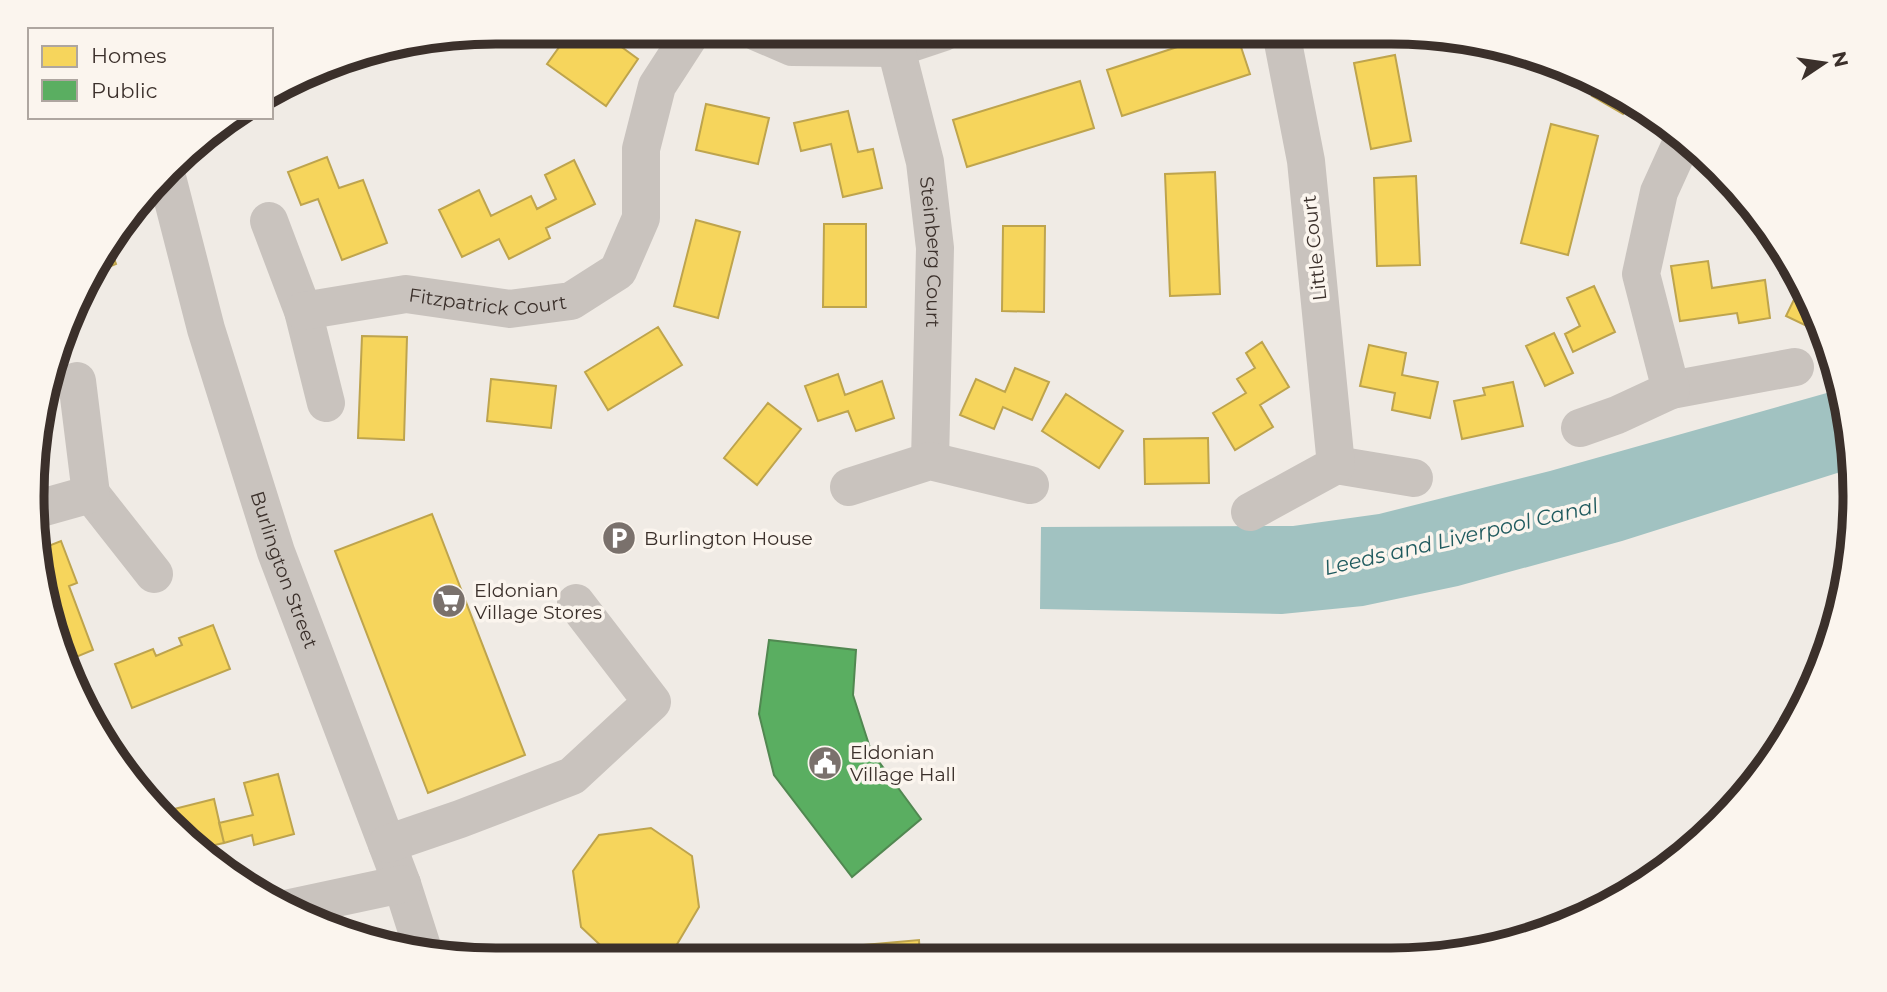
<svg xmlns="http://www.w3.org/2000/svg" width="1887" height="992" font-family="Montserrat,sans-serif">
	<style>
		.water { fill: #a1c2c1 }
		.homes { fill: #f6d55c; stroke: #bea44d; stroke-width: 2 }
		.public { fill: #5aae61; stroke: #518851; stroke-width: 2 }
		.lines { fill: none; stroke-linecap: round; stroke-linejoin: round }
		.minor { stroke: #c9c3be; stroke-width: 38 }
		.labels { text-anchor: middle; stroke-width: 7; stroke-linejoin: round; paint-order: stroke }
		.street-label { font-size: 19px; fill: #3b302b; stroke: #fbf5ee }
		.poi-label { font-size: 19px; fill: #3b302b; stroke: #fbf5ee; text-anchor: start }
		.water-label { font-size: 21px; font-style: italic; fill: #1f5a5e; stroke: #fbf5ee }
		.rim { fill: none; stroke: #3b302b; stroke-width: 9 }
	</style>
	<rect width="100%" height="100%" fill="#f0ebe5"/>
	<path class="water" d="M1841,389l11,47 1,32 -231,73 -164,45 -95,20 -81,8 -242,-5 1,-82 252,-1 86,-12 171,-43z"/>
	<path class="homes" d="M519,32h24l-2,6z
		M570,32h16l15,10 4,-7 33,24 -32,47 -59,-42z
		M1223,32h13l14,42 -128,42 -15,-46z
		M1484,43l28,4 9,4 -4,8z
		M1395,55l16,86 -40,8 -17,-86z
		M1551,62l29,11 -7,13 -27,-15z
		M1080,81l14,47 -127,39 -14,-47z
		M1601,82l30,19 -8,13 -31,-18z
		M706,104l63,14 -11,46 -62,-14z
		M848,111l10,41 15,-3 9,39 -39,9 -12,-53 -30,7 -7,-28z
		M1551,124l47,12 -30,119 -47,-12z
		M327,157l12,31 24,-8 24,63 -45,17 -24,-61 -17,6 -13,-33z
		M574,160l21,44 -49,24 4,10 -41,21 -10,-20 -37,18 -23,-47 40,-20 12,26 40,-20 6,13 19,-10 -11,-24z
		M1215,172l5,122 -50,2 -5,-122z
		M1416,176l4,89 -43,1 -3,-88z
		M696,220l44,12 -22,86 -44,-12z
		M824,224h42v83h-43z
		M1003,226h42l-1,86 -42,-1z
		M108,242l8,22 -22,9z
		M1708,261l4,27 53,-8 5,38 -31,5 -2,-10 -57,8 -9,-55z
		M1802,283l16,36 -5,10 -27,-13z
		M1594,286l21,46 -42,20 -8,-18 15,-8 -13,-28z
		M1818,319l8,16 -13,-6z
		M658,327l24,38 -74,45 -23,-38z
		M1554,333l19,40 -28,13 -19,-40z
		M362,336l45,1 -3,103 -46,-2z
		M1262,342l27,45 -29,18 13,22 -38,23 -22,-37 33,-20 -9,-14 18,-11 -9,-15z
		M1369,345l37,8 -4,22 36,7 -8,36 -38,-8 3,-17 -35,-7z
		M1015,368l34,14 -17,38 -29,-13 -9,22 -34,-14 16,-36 29,13z
		M838,374l7,21 37,-14 12,37 -38,13 -8,-20 -30,10 -13,-35z
		M491,379l65,7 -5,42 -64,-7z
		M1513,382l10,44 -61,13 -8,-38 31,-6 -2,-7z
		M1066,394l57,37 -24,37 -57,-37z
		M768,403l33,26 -44,56 -33,-27z
		M1208,438l1,45 -64,1 -1,-45z
		M432,514l93,241 -97,38 -93,-242z
		M61,541l16,42 -8,3 24,64 -29,12 -26,-112z
		M213,625l17,44 -98,39 -17,-44 38,-15 3,7 26,-11 -3,-7z
		M278,774l16,60 -40,11 -2,-10 -28,8 -5,-20 34,-8 -9,-32z
		M214,799l10,44 -23,5 -34,-24 -9,-11z
		M651,828l41,28 7,51 -26,44 -59,7 -33,-31 -8,-56 26,-36z
		M919,940l1,18h-65l-2,-12z"/>
	<path class="public" d="M769,640l87,10 -3,45 18,56 50,68 -69,58 -78,-102 -15,-61z"/>
	<g class="lines">
		<g class="minor">
			<path d="M757,32l35,15 104,1 48,-16"/>
			<path id="s1" d="M896,48l29,114 10,86 -5,213"/>
			<path id="s2" d="M167,177l39,152 70,223 126,332 22,69"/>
			<path d="M269,221l34,90 23,92"/>
			<path id="s3" d="M303,311l103,-17 104,15 61,-8 47,-30 23,-53v-69l16,-63 35,-54"/>
			<path d="M1671,390l124,-23"/>
			<path d="M1580,428l37,-13 54,-25 -30,-116 18,-82 25,-55"/>
			<path d="M1336,465l78,13"/>
			<path d="M849,487l81,-26 100,24"/>
			<path d="M91,494l63,80"/>
			<path d="M34,510l57,-16 -14,-113"/>
			<path d="M1250,512l86,-47 -30,-304 -25,-129"/>
			<path d="M387,844l73,-25 112,-43 80,-74 -76,-99"/>
			<path d="M285,909l117,-25"/>
		</g>
	</g>
	<defs>
		<g id="parking-disc" transform="scale(1.75)"><circle r="9.5" fill="#7a716c" stroke="#fbf5ee"/><path d="M-3.5-5.5H1a3.5 3.5 0 0 1 0 7H-1V5.5H-3.5ZM-1-3.4V-.6H.8a1.4 1.4 0 0 0 0-2.8Z" fill="#fff"/></g>
		<g id="supermarket-disc" transform="scale(1.75)"><circle r="9.5" fill="#7a716c" stroke="#fbf5ee"/><path d="M-6-5.5h2.5l.6 2H6L4.5 2H-2.5L-4.4-4H-6ZM-1.5 3.2a1.3 1.3 0 1 0 .1 0ZM3 3.2a1.3 1.3 0 1 0 .1 0Z" fill="#fff"/></g>
		<g id="civic-disc" transform="scale(1.75)"><circle r="9.5" fill="#7a716c" stroke="#fbf5ee"/><path d="M-.6-6.5H3V-4.5H.6V-3L4-1V1h2V6H-6V1h2V-1L-.6-3ZM-1.2 2.5V6h2.4V2.5Z" fill="#fff"/></g>
	</defs>
	<g fill-rule="evenodd">
		<use href="#parking-disc" x="619" y="538"/>
		<use href="#supermarket-disc" x="449" y="601"/>
		<use href="#civic-disc" x="825" y="763"/>
	</g>
	<g class="labels">
		<g class="street-label">
			<text transform="translate(1314 248) rotate(-96)" y="7">Little Court</text>
			<text dy="7" stroke="none"><textPath href="#s1" startOffset="208">Steinberg Court</textPath></text>
			<text dy="7" stroke="none"><textPath href="#s3" startOffset="187">Fitzpatrick Court</textPath></text>
			<text dy="7" stroke="none"><textPath href="#s2" startOffset="410">Burlington Street</textPath></text>
		</g>
		<g class="poi-label">
			<text x="644" y="545">Burlington House</text>
			<text x="474" y="597">Eldonian<tspan x="474" dy="22">Village Stores</tspan></text>
			<text x="850" y="759">Eldonian<tspan x="850" dy="22">Village Hall</tspan></text>
		</g>
		<g class="water-label">
			<text transform="translate(1461 537) rotate(-13)" y="7">Leeds and Liverpool Canal</text>
		</g>
	</g>
	<path d="M0 0H1887V992H0ZM496 44H1391A452 452 0 0 1 1843 496V496A452 452 0 0 1 1391 948H496A452 452 0 0 1 44 496V496A452 452 0 0 1 496 44Z" fill="#fbf5ee" fill-rule="evenodd"/>
	<path class="rim" d="M496 44H1391A452 452 0 0 1 1843 496V496A452 452 0 0 1 1391 948H496A452 452 0 0 1 44 496V496A452 452 0 0 1 496 44Z"/>
	<rect x="28" y="28" width="245" height="91" fill="#fbf5ee" stroke="#aea6a0" stroke-width="2"/>
	<rect x="42" y="46" width="35" height="21" fill="#f6d55c" stroke="#aea6a0" stroke-width="2"/>
	<text x="91" y="63" font-size="21" fill="#3b302b">Homes</text>
	<rect x="42" y="80" width="35" height="21" fill="#5aae61" stroke="#aea6a0" stroke-width="2"/>
	<text x="91" y="98" font-size="21" fill="#3b302b">Public</text>
	<g transform="translate(1824 63) rotate(77)" stroke="#fbf5ee" stroke-width="5" paint-order="stroke">
	<path d="M0-5L12 26L0 18L-12 26Z" fill="#3b302b"/>
	<text y="-10" font-size="19" font-weight="bold" text-anchor="middle" fill="#3b302b">N</text>
	</g>
</svg>
